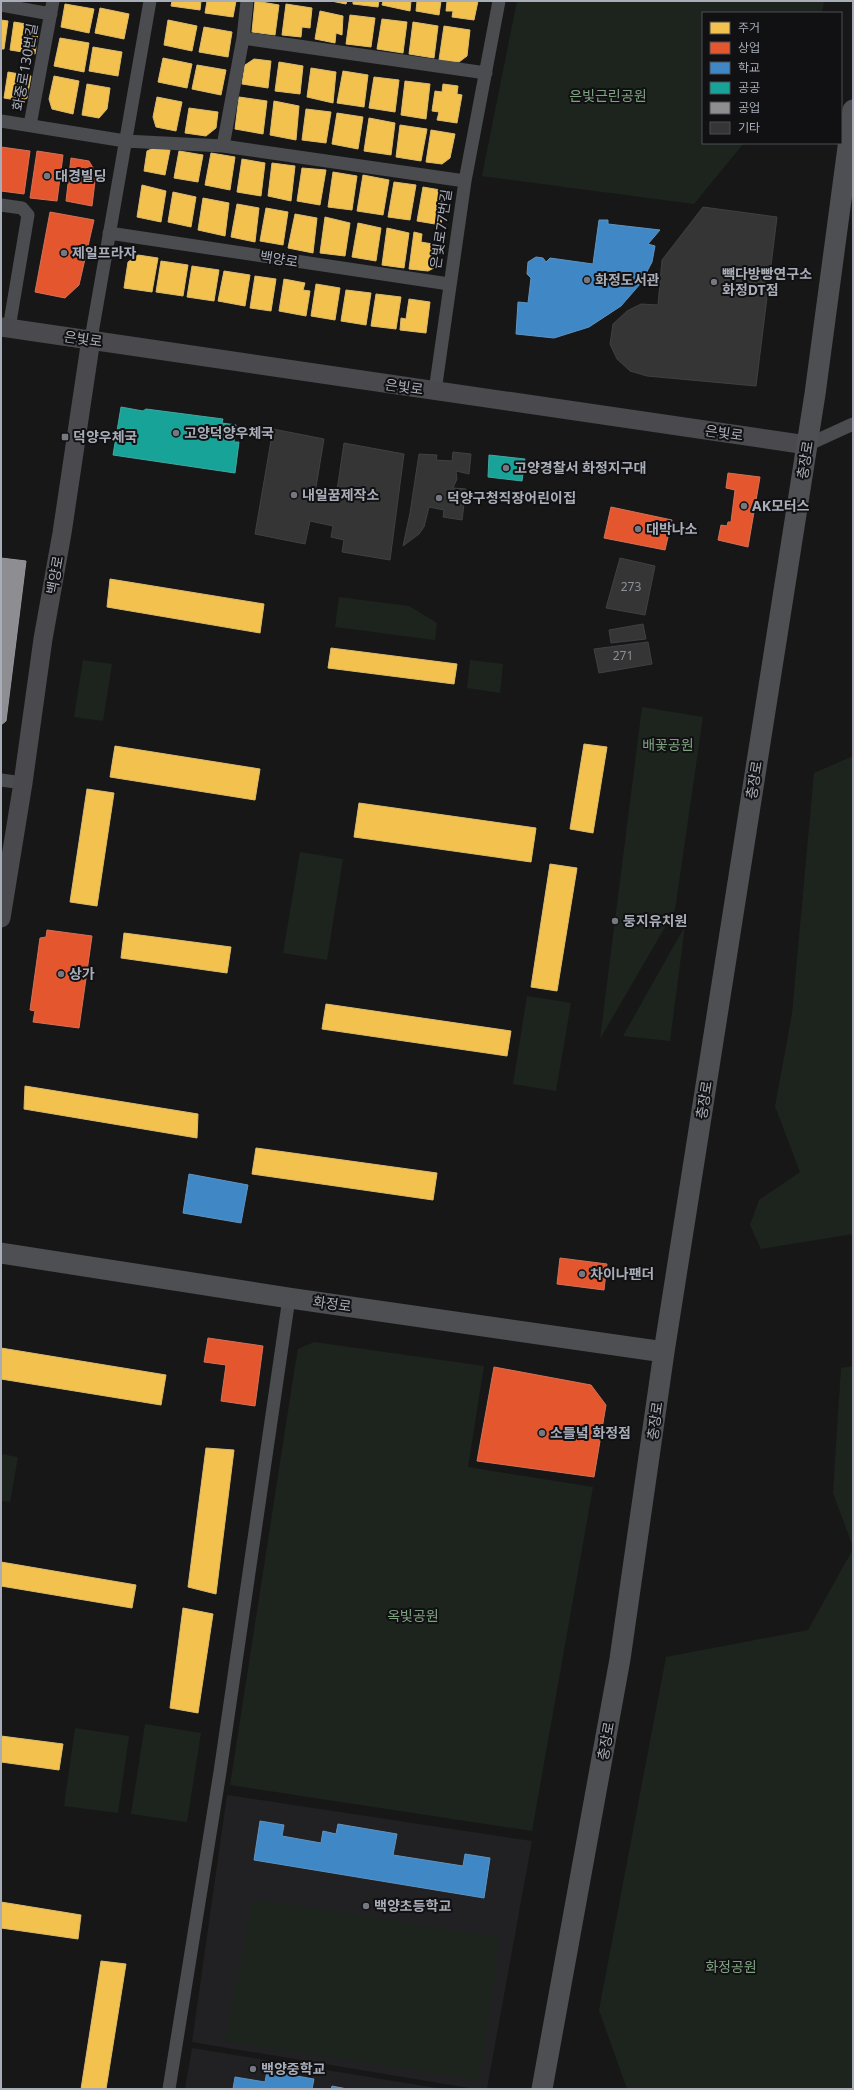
<svg xmlns="http://www.w3.org/2000/svg" width="854" height="2090" font-family="'Noto Sans','Noto Sans KR',sans-serif">
	<style>
		.built { fill: #212123 }
		.green { fill: #1d241e }
		.homes { fill: #f2c14e; stroke: #dcbb6e }
		.shops { fill: #e4572e; stroke: #d27157 }
		.schools { fill: #3f88c5; stroke: #5e93c1 }
		.public { fill: #17a398; stroke: #42a6a2 }
		.industry { fill: #8d8d92; stroke: #95979d }
		.building { fill: #353536; stroke: #3f4043 }
		.lines { fill: none; stroke-linecap: round; stroke-linejoin: round }
		.street { stroke: #4b4c50; stroke-width: 13 }
		.secondary { stroke: #4a4a4e; stroke-width: 19 }
		.primary { stroke: #4d4f52; stroke-width: 21 }
		.poi-dot { fill: #757880; stroke: #111113; stroke-width: 1.5 }
		.labels { text-anchor: middle; stroke-width: 4; stroke-linejoin: round; paint-order: stroke }
		.number-label { font-size: 12px; fill: #8b8f98 }
		.street-label { font-size: 14px; fill: #a8adb8; stroke: #111113 }
		.park-label { font-size: 14px; fill: #7fa381; stroke: #111113 }
		.poi-label { font-size: 14px; font-weight: bold; fill: #a8adb8; stroke: #111113; text-anchor: start }
	</style>
	<rect width="100%" height="100%" fill="#171717"/>
	<path class="built" d="M227,1795l305,46 -45,248h-12l-283,-47z
		M192,2048l251,41h-258z"/>
	<path class="green" d="M517,1h307l-2,12h-119v130h41l-50,61 -212,-28z
		M339,597l70,9 28,17 -2,17 -100,-13z
		M83,660l29,4 -9,57 -29,-4z
		M470,660l33,4 -3,29 -33,-5z
		M642,707l61,10 -28,193 -75,129z
		M853,756v478l-92,15 -11,-24 9,-25 41,-28 -25,-66 17,-92 22,-241z
		M300,852l43,7 -16,101 -44,-7z
		M685,926l-15,115 -47,-5z
		M527,996l44,7 -15,88 -43,-7z
		M314,1342l170,24 -16,101 125,20 -61,344 -302,-46 65,-419 3,-17z
		M853,1366v181l-20,-54 8,-125z
		M1,1454l17,3 -8,45 -9,-1z
		M853,1549v540h-226l-28,-79 67,-353 142,-27z
		M145,1724l56,9 -14,89 -56,-8z
		M75,1728l54,8 -11,77 -54,-7z
		M253,1898l247,40 -21,142 -254,-39z"/>
	<path class="homes" d="M172,1h29l-1,9 -29,-4z
		M207,1h29l-3,16 -28,-4z
		M255,1l24,4 -4,30 -23,-3z
		M331,1h16l-1,3z
		M353,1h26l-1,6 -25,-3z
		M383,1h28l-1,10 -28,-6z
		M417,1h24l-2,14 -23,-4z
		M447,1h31l-4,19 -22,-3 1,-6h-7z
		M65,4l29,5 -5,24 -28,-6z
		M286,4l26,4 -2,20 -8,-1 -1,10 -19,-2z
		M100,8l29,6 -5,25 -29,-6z
		M320,11l23,5 -1,19 -6,-2 -1,10 -20,-4z
		M350,15l25,3 -4,29 -25,-3z
		M382,19l25,3 -4,31 -26,-4z
		M1,20l7,1 -4,28h-3z
		M168,20l29,6 -5,25 -28,-6z
		M14,22l25,4 -4,28 -25,-4z
		M413,22l25,4 -4,32 -25,-4z
		M444,26l26,4 -3,26 -8,6 -20,-2z
		M204,27l28,5 -4,25 -29,-5z
		M60,38l29,5 -5,29 -30,-6z
		M93,47l29,5 -4,24 -29,-5z
		M163,58l29,6 -5,24 -29,-6z
		M254,59l17,2 -3,27 -26,-4 3,-19z
		M279,62l24,4 -3,28 -25,-3z
		M197,65l29,5 -5,25 -29,-6z
		M311,68l25,4 -3,31 -26,-6z
		M343,71l25,4 -4,32 -27,-4z
		M8,72l23,4 -4,22 -5,3 -18,-3z
		M54,76l25,5 -6,33 -21,-5 -3,-10z
		M374,77l25,3 -4,32 -26,-4z
		M405,81l25,3 -4,35 -25,-4z
		M87,84l23,4 -3,21 -8,9 -17,-3z
		M443,84l15,2 -1,8 5,1 -5,28 -20,-3 2,-8 -7,-1 3,-20 7,1z
		M157,97l25,5 -6,29 -20,-4 -3,-10z
		M239,97l28,4 -4,33 -28,-5z
		M274,101l25,5 -3,34 -26,-5z
		M189,108l29,4 -2,16 -10,8 -21,-3z
		M306,109l25,3 -5,31 -24,-3z
		M337,113l26,4 -5,32 -26,-5z
		M369,118l26,5 -4,32 -27,-4z
		M400,125l27,4 -6,32 -25,-4z
		M431,130l24,4 -5,24 -8,6 -16,-2z
		M156,147l14,3 -5,25 -21,-4 3,-20z
		M179,151l24,4 -5,27 -24,-4z
		M211,153l24,4 -5,33 -25,-5z
		M242,159l23,4 -4,33 -24,-4z
		M272,163l23,3 -4,35 -23,-5z
		M302,168l24,2 -6,35 -23,-4z
		M333,172l24,4 -5,34 -24,-3z
		M363,175l26,5 -6,35 -26,-4z
		M394,182l22,3 -6,35 -22,-3z
		M142,185l24,6 -5,31 -24,-5z
		M423,187l23,4 -5,34 -24,-4z
		M173,192l23,5 -5,30 -23,-5z
		M203,198l26,5 -4,33 -27,-6z
		M237,204l22,4 -4,34 -24,-5z
		M266,208l22,4 -5,33 -23,-4z
		M295,214l22,4 -4,35 -25,-5z
		M325,217l25,6 -5,33 -25,-3z
		M358,223l23,5 -5,33 -24,-4z
		M387,228l22,5 -5,35 -22,-3z
		M414,232l8,2 -1,8 17,3 -2,22 -8,4 -19,-2z
		M138,255l20,3 -6,34 -28,-4 4,-26z
		M161,261l27,4 -5,31 -27,-4z
		M192,266l27,4 -5,31 -27,-4z
		M224,271l26,4 -5,31 -27,-5z
		M255,276l21,3 -5,32 -21,-3z
		M284,279l21,4 -2,7 7,1 -4,25 -27,-5z
		M316,284l24,4 -5,32 -24,-4z
		M346,290l25,3 -5,32 -25,-4z
		M376,294l25,3 -5,32 -25,-3z
		M409,299l21,3 -4,31 -26,-3 1,-12 5,1z
		M110,579l154,25 -4,29 -153,-26z
		M331,648l126,16 -3,20 -126,-16z
		M584,744l23,3 -14,86 -23,-4z
		M115,746l145,23 -5,31 -145,-23z
		M87,789l27,4 -17,113 -27,-4z
		M359,803l177,25 -5,34 -177,-25z
		M550,864l27,4 -20,123 -26,-4z
		M124,933l107,14 -4,26 -106,-15z
		M326,1004l185,27 -4,25 -185,-27z
		M25,1086l173,28 -1,24 -173,-29z
		M256,1148l181,25 -4,27 -181,-26z
		M1,1348l165,27 -5,30 -160,-26z
		M206,1448l28,2 -18,144 -28,-7z
		M1,1562l135,23 -4,23 -131,-22z
		M183,1608l30,6 -15,99 -28,-5z
		M1,1736l62,8 -4,26 -58,-8z
		M1,1902l80,13 -3,24 -77,-11z
		M101,1961l25,3 -20,125h-25z"/>
	<path class="shops" d="M1,147l29,4 -6,43 -23,-3z
		M37,151l26,4 -6,46 -27,-3z
		M71,158l18,3 7,12 -4,33 -26,-5z
		M50,212l44,8 -15,65 -14,13 -30,-6z
		M728,473l32,4 -12,70 -30,-7 3,-15 6,1 1,-4h3l4,-32 -9,-2z
		M611,507l61,13 -7,30 -61,-12z
		M47,930l45,6 -13,92 -46,-6 2,-11 -5,-1 10,-72 6,-1z
		M560,1258l47,6 -3,26 -47,-6z
		M208,1338l55,8 -8,60 -34,-5 5,-36 -22,-3z
		M494,1367l97,18 15,20 -12,72 -117,-16z"/>
	<path class="schools" d="M599,220h9v4l52,6 -12,14 7,2 -3,16 -11,21 -20,23 -32,21 -35,11 -38,-4 2,-32 10,1 3,-25 -4,-4 1,-12 8,-5 7,1 3,4 4,-4 43,6z
		M189,1174l59,11 -7,38 -58,-10z
		M260,1821l24,4 -2,11 39,7 2,-12 13,3 2,-10 59,10 -4,21 70,11 2,-12 25,4 -6,40 -230,-38z
		M267,2071l47,8 -2,10h-79l2,-12 30,5z
		M332,2086l15,3h-16z"/>
	<path class="public" d="M121,407l22,4 3,-2 77,10 -1,4 14,2 -2,17h5l-4,31 -122,-18z
		M489,455l36,4 -3,22 -34,-4z"/>
	<path class="industry" d="M1,558l25,3 -20,160 -5,4z"/>
	<path class="building" d="M703,207l74,10 -21,169 -109,-10 -17,-5 -13,-12 -7,-15 3,-20 14,-13 14,-7 17,1 4,-45z
		M273,429l51,10 -9,54 21,4 8,-54 60,11 -14,106 -48,-8 2,-12 -13,-3 2,-11 -23,-5 -5,23 -50,-10z
		M453,452l18,2 -2,20 -13,-3 1,8 -4,9 13,1 -4,31 -19,-3 1,-7 -15,-3 -5,20 -5,7 -16,12 7,-33 9,-59 18,1 -1,5 16,1z
		M620,558l35,8 -10,49 -39,-7z
		M643,624l3,15 -35,4 -2,-13z
		M648,642l4,22 -53,9 -5,-24z"/>
	<g class="lines">
		<path class="street" d="M1,5l50,9
			M243,38l243,35
			M1,121l124,20 98,5 242,35
			M30,125l23,-124
			M223,146l20,-108 4,-37
			M1,205l21,3 6,7 -19,113
			M109,233l340,51
			M91,339l59,-338
			M435,391l30,-210 34,-180
			M807,445l46,-21
			M1,780l22,3
			M169,2089l51,-317 69,-474"/>
		<path class="secondary" d="M1,327l806,118
			M1,918l22,-135 20,-144 19,-106 29,-194"/>
		<path class="primary" d="M1,1253l288,45 375,54
			M542,2089l78,-430 44,-307 151,-958 38,-284"/>
	</g>
	<g class="poi-dot">
		<circle cx="47" cy="176" r="4"/>
		<circle cx="64" cy="253" r="4"/>
		<circle cx="587" cy="280" r="4"/>
		<circle cx="714" cy="282" r="4"/>
		<circle cx="176" cy="433" r="4"/>
		<rect x="61" y="433" width="8" height="8" rx="2"/>
		<circle cx="506" cy="468" r="4"/>
		<circle cx="294" cy="495" r="4"/>
		<circle cx="439" cy="498" r="4"/>
		<circle cx="744" cy="506" r="4"/>
		<circle cx="638" cy="529" r="4"/>
		<circle cx="615" cy="921" r="4"/>
		<circle cx="61" cy="974" r="4"/>
		<circle cx="582" cy="1274" r="4"/>
		<circle cx="542" cy="1433" r="4"/>
		<circle cx="366" cy="1906" r="4"/>
		<circle cx="253" cy="2069" r="4"/>
	</g>
	<g class="labels">
		<g class="number-label">
			<text x="631" y="591">273</text>
			<text x="623" y="660">271</text>
		</g>
		<g class="street-label">
			<text transform="translate(25 67) rotate(-80)" y="5">화중로130번길</text>
			<text transform="translate(441 229) rotate(-82)" y="5">은빛로77번길</text>
			<text transform="translate(279 259) rotate(9)" y="5">백양로</text>
			<text transform="translate(83 339) rotate(8)" y="5">은빛로</text>
			<text transform="translate(404 387) rotate(8)" y="5">은빛로</text>
			<text transform="translate(724 433) rotate(8)" y="5">은빛로</text>
			<text transform="translate(805 460) rotate(-81)" y="5">충장로</text>
			<text transform="translate(55 575) rotate(-80)" y="5">백양로</text>
			<text transform="translate(754 780) rotate(-81)" y="5">충장로</text>
			<text transform="translate(704 1100) rotate(-81)" y="5">충장로</text>
			<text transform="translate(332 1304) rotate(8)" y="5">화정로</text>
			<text transform="translate(655 1421) rotate(-82)" y="5">충장로</text>
			<text transform="translate(606 1741) rotate(-80)" y="5">충장로</text>
		</g>
		<g class="park-label">
			<text x="608" y="101">은빛근린공원</text>
			<text x="668" y="750">배꽃공원</text>
			<text x="413" y="1621">옥빛공원</text>
			<text x="731" y="1972">화정공원</text>
		</g>
		<g class="poi-label">
			<text x="55" y="181">대경빌딩</text>
			<text x="72" y="258">제일프라자</text>
			<text x="722" y="279">빽다방빵연구소<tspan x="722" dy="16">화정DT점</tspan></text>
			<text x="595" y="285">화정도서관</text>
			<text x="184" y="438">고양덕양우체국</text>
			<text x="73" y="442">덕양우체국</text>
			<text x="514" y="473">고양경찰서 화정지구대</text>
			<text x="302" y="500">내일꿈제작소</text>
			<text x="447" y="503">덕양구청직장어린이집</text>
			<text x="752" y="511">AK모터스</text>
			<text x="646" y="534">대박나소</text>
			<text x="623" y="926">둥지유치원</text>
			<text x="69" y="979">상가</text>
			<text x="590" y="1279">차이나팬더</text>
			<text x="550" y="1438">소들녘 화정점</text>
			<text x="374" y="1911">백양초등학교</text>
			<text x="261" y="2074">백양중학교</text>
		</g>
	</g>
	<rect width="854" height="2090" fill="none" stroke="#a8adb8" stroke-width="4"/>
	<rect x="702" y="12" width="140" height="132" fill="#111113" stroke="#4d4f55"/>
	<rect x="710" y="22" width="20" height="12" fill="#f2c14e" stroke="#4d4f55"/>
	<text x="738" y="32" font-size="12" fill="#a8adb8">주거</text>
	<rect x="710" y="42" width="20" height="12" fill="#e4572e" stroke="#4d4f55"/>
	<text x="738" y="52" font-size="12" fill="#a8adb8">상업</text>
	<rect x="710" y="62" width="20" height="12" fill="#3f88c5" stroke="#4d4f55"/>
	<text x="738" y="72" font-size="12" fill="#a8adb8">학교</text>
	<rect x="710" y="82" width="20" height="12" fill="#17a398" stroke="#4d4f55"/>
	<text x="738" y="92" font-size="12" fill="#a8adb8">공공</text>
	<rect x="710" y="102" width="20" height="12" fill="#8d8d92" stroke="#4d4f55"/>
	<text x="738" y="112" font-size="12" fill="#a8adb8">공업</text>
	<rect x="710" y="122" width="20" height="12" fill="#353536" stroke="#4d4f55"/>
	<text x="738" y="132" font-size="12" fill="#a8adb8">기타</text>
</svg>
